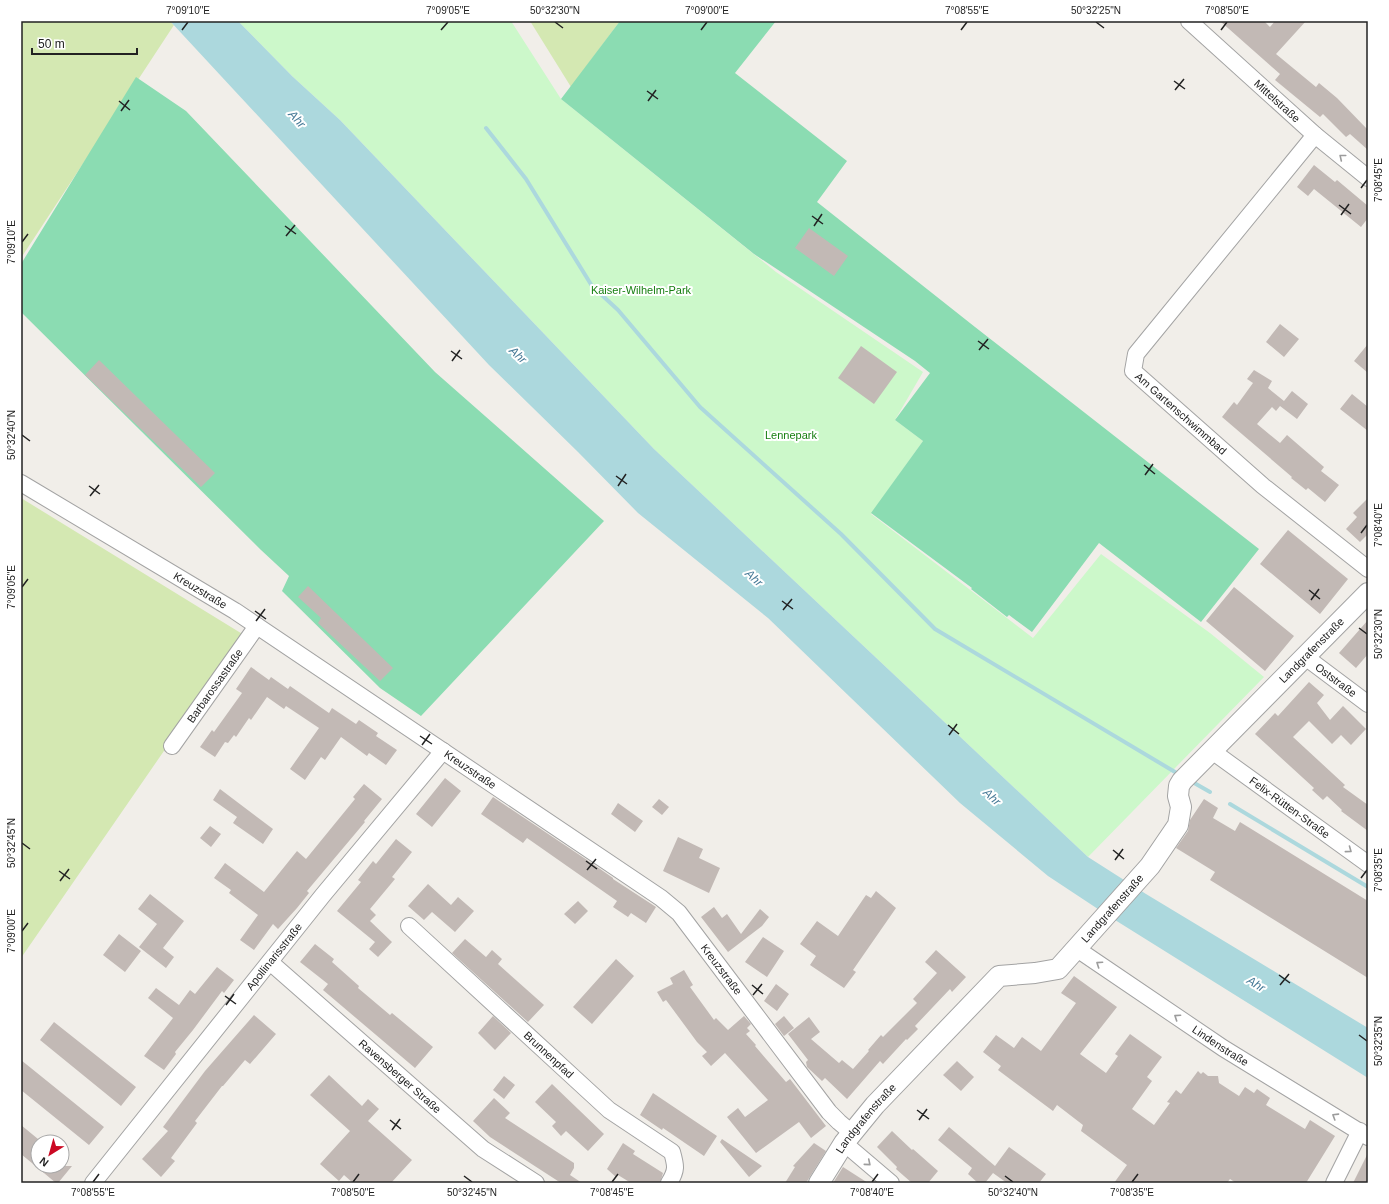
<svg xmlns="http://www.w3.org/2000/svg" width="1389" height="1204" font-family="Arial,sans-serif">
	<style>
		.grass { fill: #d4e8b2 }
		.park { fill: #ccf8ca }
		.pitch { fill: #8bdcb2 }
		.water { fill: #acd8dd }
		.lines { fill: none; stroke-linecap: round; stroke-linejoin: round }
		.stream { stroke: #acd8dd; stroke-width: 4 }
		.building { fill: #c2b9b5 }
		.minor-casing { stroke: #a3a3a3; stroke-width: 18 }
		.tertiary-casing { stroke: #a3a3a3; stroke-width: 22 }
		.minor { stroke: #fff; stroke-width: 16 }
		.tertiary { stroke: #fff; stroke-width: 20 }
		.oneway { stroke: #9c9c9c }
		.ticks { fill: none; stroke: #222; stroke-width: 1.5 }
		.labels { text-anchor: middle; stroke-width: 4; stroke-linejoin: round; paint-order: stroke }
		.street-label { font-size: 11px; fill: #222; stroke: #fff }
		.park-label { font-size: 11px; fill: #177f11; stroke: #fff }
		.water-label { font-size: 12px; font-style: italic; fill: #477a97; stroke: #fff }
		.neatline { fill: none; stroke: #222; stroke-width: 1.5 }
		.ticks-label { font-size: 10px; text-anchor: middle; fill: #222 }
	</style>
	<rect width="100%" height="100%" fill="#f1eee9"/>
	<path class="grass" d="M21,21h149l4,4 -153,233z
		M530,21h90l-49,66z
		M21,498l223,137 -223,323z"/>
	<path class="park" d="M238,21h273l50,78 215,173 147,100 -28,48 28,21 -52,73 162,124 68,-84 109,79 54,44 -176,180 -434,-408 -314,-329 -48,-44z"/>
	<path class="pitch" d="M620,21h156l-41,52 112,88 -30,41 158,125 284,222 -58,73 -102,-79 -67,89 -23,-17 -2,2 -36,-28 1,-1 -101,-75 52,-72 -28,-21 35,-47 -15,-12 -161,-107 -193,-155z
		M136,77l50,34 249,261 169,149 -183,195 -41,-28 -98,-97 7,-15 -28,-26 -240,-238v-48z"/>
	<path class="water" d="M170,21h68l54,55 48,44 314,329 434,408 58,37 222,134v50l-261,-163 -59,-39 -88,-73 -192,-185 -130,-105 -60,-61 -89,-87z"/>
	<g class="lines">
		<path class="stream" d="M486,128l40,51 66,107 26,24 82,97 141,127 94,95 245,146
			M1189,780l21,12
			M1230,804l138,83"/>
	</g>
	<path class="building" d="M1220,21h44l6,6 5,-6h31l-30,33 40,33 3,-4 18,15 31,32v20l-18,-16 -4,3 -23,-23 -3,3 -45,-37 5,-6z
		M1314,165l21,17 2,-2 31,26v12l-7,9 -47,-38 -6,7 -11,-9z
		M809,228l39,28 -14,20 -39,-28z
		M1280,324l19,15 -15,18 -18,-15z
		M1368,344v29l-14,-12z
		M861,346l36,26 -23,32 -36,-26z
		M99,360l116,113 -14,14 -116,-112z
		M1254,370l18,11 -4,7 16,13 8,-10 16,13 -11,15 -17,-13 -4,5 -4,-4 -15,17 23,19 7,-8 37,32 -3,4 18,14 -14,17 -17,-14 -2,2 -15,-12 1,-1 -70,-60 12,-15 3,3 16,-22 -6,-4z
		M1352,394l16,13v24l-28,-22z
		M1368,498v36l-8,8 -14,-13 11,-12 -4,-4z
		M1288,530l60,49 -28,35 -60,-50z
		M308,586l85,82 -13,13 -62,-58 3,-5 -23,-21z
		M1234,587l60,49 -29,35 -59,-50z
		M1368,620v34l-12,14 -17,-15z
		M251,667l18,13 2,-3 17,12 2,-3 39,27 3,-5 24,16 3,-4 19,13 -2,3 21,14 -11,15 -17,-12 -2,3 -26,-19 -16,23 -4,-3 -16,23 -15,-11 29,-41 -33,-22 -2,3 -17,-12 -16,23 -2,-2 -13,19 -2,-2 -6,8 -3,-1 -10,15 -15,-10 12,-17 2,2 28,-39 -6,-4z
		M1309,682l15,13 -7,8 13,17 13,-14 23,23 -15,16 -10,-10 -9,9 -23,-23 -16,16 52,48 -2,2 25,18v26l-27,-20 1,-1 -15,-14 -4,4 -11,-10 2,-2 -59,-54 20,-21 3,3z
		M445,778l16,13 -29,36 -16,-13z
		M364,784l18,15 -18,22 1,1 -58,69 2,2 -12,15 -19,21 -5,-5 -19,26 -14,-10 18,-25 -29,-22 2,-3 -17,-12 11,-15 39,29 33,-41 9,8 49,-60 -2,-2z
		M220,789l53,40 -10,15 -30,-21 4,-6 -24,-17z
		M493,797l100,67 20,14v1l43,28 -10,16 -15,-10 -3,4 -15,-10 4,-6 -90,-63 -4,5 -42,-29z
		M659,799l10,8 -7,8 -10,-8z
		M1204,799l14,9 -5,10 22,13 5,-9 128,79v77l-158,-98 5,-8 -39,-24 12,-17 2,-11z
		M618,803l25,18 -8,11 -24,-18z
		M210,826l11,8 -10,13 -11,-9z
		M678,837l25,12 -4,9 21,10 -11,25 -46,-22z
		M396,839l16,13 -20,25 3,2 -25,30 6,6 -6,6 22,21 -14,15 -9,-8 6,-7 -38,-31 24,-29 -3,-2 15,-19 3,3z
		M428,884l23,21 7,-8 16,14 -19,21 -23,-20 -8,8 -16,-14z
		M876,891l20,17 -43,62 3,2 -12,16 -34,-23 6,-9 -16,-12 17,-23 21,15 28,-41 5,3z
		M150,894l34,27 -21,27 11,9 -8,11 -27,-21 18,-23 -19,-15z
		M578,901l10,10 -13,13 -11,-10z
		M714,907l8,11 5,-4 14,20 19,-25 9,8 -7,9 -34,26 -27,-35z
		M119,934l22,17 -16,21 -22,-17z
		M763,937l21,14 -17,26 -22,-15z
		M465,939l21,18 6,-7 10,9 -4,5 46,41 -16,17 -76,-69z
		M315,944l19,15 -2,3 27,24 -1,2 32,27 2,-2 41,34 -18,21 -92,-78 5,-6 -28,-22z
		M936,950l30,27 -14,15 -2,-3 -35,37 3,3 -11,11 -1,-1 -23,25 -3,-3 -33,38 -22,-21 -3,3 -15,-14 -1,-5 2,-2 -20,-26 21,-17 11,15 -9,7 28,24 3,-3 11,9 16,-18 -1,-1 13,-15 2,2 34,-34 -4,-4 24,-26 -12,-11z
		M616,959l18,17 -42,48 -19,-17z
		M217,967l17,13 -10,13 -2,-2 -29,39 -18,22 1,2 -12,16 -20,-14 29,-38 -25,-20 8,-10 23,17 11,-15 5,4z
		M684,970l9,15 -3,2 24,33 2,-2 12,12 16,-14 7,8 -4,4 3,3 -4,3 10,11 -1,1 31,36 4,-3 36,47 -15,12 -12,-16 -43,31 -29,-36 11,-9 7,9 23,-17 -43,-47 -14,13 -9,-10 5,-4 -10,-10 -31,-42 -3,2 -6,-10 16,-8 -3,-6z
		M1074,976l43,31 -37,47 26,19 12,-17 -3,-2 15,-20 32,23 -15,20 5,4 -20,28 22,16 16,-22 -3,-1 9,-12 5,4 17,-23 3,3 2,-2 5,4h10l1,7 20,13 6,-9 9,6 3,-4 13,9 -4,7 39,24 5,-9 25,16 -29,47h-70l-6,-4 -3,4h-113l13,-18 -46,-34 2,-6 -26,-20 -4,6 -55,-41 3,-4 -18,-14 13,-17 18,13 8,-11 19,14 35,-48 -15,-10z
		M776,984l13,10 -12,17 -13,-10z
		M254,1015l22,19 -26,30 -5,-4 -22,26h-1l-27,35 2,2 -26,35 4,3 -14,16 -19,-18 26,-28 -5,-4 42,-56z
		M493,1016l18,17 -16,17 -17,-17z
		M784,1016l10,12 -10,8 -9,-12z
		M54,1022l82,65 -15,19 -81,-66z
		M21,1060l83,67 -15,18 -68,-55z
		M957,1061l17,16 -13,14 -18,-16z
		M329,1075l33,31 6,-7 11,10 -11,12 44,39 -21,23h-38l-9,-8 -5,6 -19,-17 30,-33 -40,-36z
		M504,1076l11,9 -11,14 -11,-9z
		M552,1084l52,50 -16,17 -22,-20 -5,5 -9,-10 4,-4 -21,-20z
		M653,1093l64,43 -13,20 -41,-28 -1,2 -22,-15z
		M494,1098l16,15 -5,5 69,45v5l-4,7 12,8h-21l-71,-46 -17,-16z
		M21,1125l17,14v27h34l-14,17h-2l-35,-29z
		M949,1127l46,39 14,-19 37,27 -7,9h-32l-14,-10 -8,10h-7l-10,-9 4,-6 -34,-28z
		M892,1131l20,19 1,-1 25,22 -10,12h-16l-16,-14 1,-2 -20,-20z
		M722,1139l40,27 -13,11 -29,-35z
		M623,1143l12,8 -2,3 30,19 -3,10h-29l-13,-8 -2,2 -9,-8z
		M814,1143l12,8 -20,32h-21l10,-16 -2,-1z
		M1368,1153v30h-15z
		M843,1167l25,16h-35z"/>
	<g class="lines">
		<g class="minor-casing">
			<g id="minor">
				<path id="s1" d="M1189,21l126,114 53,43"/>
				<path id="s2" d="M1315,135l-179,219 -3,17 130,115 105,83"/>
				<path id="s3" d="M21,483l214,128 426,287 18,15 150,199 10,10 13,11"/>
				<path id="s4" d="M1304,656l64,48"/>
				<path id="s5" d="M172,746l85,-120"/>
				<path id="s6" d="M1212,751l156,113"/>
				<path id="s7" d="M409,926l200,184 63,42c4,14 5,18 -3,31"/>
				<path id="s8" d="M1077,949l146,99 145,89"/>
				<path id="s9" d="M270,962l213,187 53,34"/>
				<path d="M844,1143l47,40"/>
				<path id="s10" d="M93,1183l230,-288 120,-144"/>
				<path d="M1334,1183l26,-52"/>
			</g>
		</g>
		<g class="tertiary-casing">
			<g id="tertiary">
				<path id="s11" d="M819,1183l25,-40 31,-38 124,-129 36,-3 23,-4 92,-103 28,-41 3,-18 -3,-11 1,-10 3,-5 186,-188"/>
			</g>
		</g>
		<use href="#minor" class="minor"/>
		<use href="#tertiary" class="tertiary"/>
	</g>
	<defs><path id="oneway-chevron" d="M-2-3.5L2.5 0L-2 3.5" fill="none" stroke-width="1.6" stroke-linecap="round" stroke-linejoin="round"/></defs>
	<g class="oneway">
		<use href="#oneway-chevron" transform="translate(1342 157) rotate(-141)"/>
		<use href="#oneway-chevron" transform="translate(1349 850) rotate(36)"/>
		<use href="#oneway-chevron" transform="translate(1099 964) rotate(-146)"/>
		<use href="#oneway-chevron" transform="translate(1177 1017) rotate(-146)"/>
		<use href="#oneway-chevron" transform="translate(1335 1116) rotate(-148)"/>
		<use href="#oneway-chevron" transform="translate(868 1163) rotate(40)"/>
	</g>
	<path class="ticks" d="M555,22l8,6M1096,22l8,6M182,30l6,-8M441,30l7,-8M701,30l6,-8M961,30l6,-8M1221,30l6,-8M1174,81l11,8M1175,90l9,-11M647,91l11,8M119,101l11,9M648,101l8,-11M121,111l8,-11M1361,188l6,-8M1339,205l12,9M1341,215l8,-11M812,216l11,8M285,226l11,8M814,226l8,-12M286,236l9,-11M22,242l6,-8M978,341l11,8M979,350l9,-11M451,351l11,8M452,361l8,-11M22,435l8,6M1144,465l11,9M1145,475l8,-11M616,476l11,8M89,486l11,8M618,486l8,-12M90,496l9,-11M1361,533l6,-8M22,587l6,-8M1309,590l11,9M1311,600l8,-11M782,601l11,8M783,610l9,-11M255,611l11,8M256,621l9,-12M1359,628l8,6M948,725l11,9M949,735l8,-11M420,736l12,8M422,745l8,-11M22,843l8,6M1113,850l11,9M1115,860l8,-11M586,861l11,8M587,870l9,-11M59,871l11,8M1361,878l6,-8M60,881l9,-12M22,931l6,-8M1279,975l11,8M752,985l11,9M1280,985l9,-11M753,995l9,-11M225,996l11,8M226,1005l8,-11M1359,1035l8,6M917,1110l12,9M390,1120l11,9M919,1120l8,-11M392,1130l8,-11M464,1176l8,6M1005,1176l8,6M93,1182l6,-8M353,1182l6,-8M612,1182l6,-8M872,1182l6,-8M1132,1182l6,-8"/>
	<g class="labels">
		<g class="street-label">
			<text dy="4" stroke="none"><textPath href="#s1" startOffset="119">Mittelstraße</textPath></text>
			<text dy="4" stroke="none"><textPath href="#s2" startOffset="364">Am Gartenschwimmbad</textPath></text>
			<text dy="4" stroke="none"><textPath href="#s3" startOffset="209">Kreuzstraße</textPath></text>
			<text dy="4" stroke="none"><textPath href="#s11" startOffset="752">Landgrafenstraße</textPath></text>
			<text dy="4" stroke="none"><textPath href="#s4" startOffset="40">Oststraße</textPath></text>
			<text dy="4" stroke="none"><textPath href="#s5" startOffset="74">Barbarossastraße</textPath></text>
			<text dy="4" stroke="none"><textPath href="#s3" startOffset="533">Kreuzstraße</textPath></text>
			<text dy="4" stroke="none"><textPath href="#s6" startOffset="96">Felix-Rütten-Straße</textPath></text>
			<text dy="4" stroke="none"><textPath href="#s11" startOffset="416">Landgrafenstraße</textPath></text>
			<text dy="4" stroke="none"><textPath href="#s10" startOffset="290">Apollinarisstraße</textPath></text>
			<text dy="4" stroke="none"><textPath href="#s3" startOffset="857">Kreuzstraße</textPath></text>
			<text dy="4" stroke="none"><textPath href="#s8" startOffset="173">Lindenstraße</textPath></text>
			<text dy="4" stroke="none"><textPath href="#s7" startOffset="190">Brunnenpfad</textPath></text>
			<text dy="4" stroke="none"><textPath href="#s9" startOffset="173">Ravensberger Straße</textPath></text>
			<text dy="4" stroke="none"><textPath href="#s11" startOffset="80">Landgrafenstraße</textPath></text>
		</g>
		<g class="park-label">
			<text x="641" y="294">Kaiser-Wilhelm-Park</text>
			<text x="791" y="439">Lennepark</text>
		</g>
		<g class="water-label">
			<text transform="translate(297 119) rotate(48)" y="4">Ahr</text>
			<text transform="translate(518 355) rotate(44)" y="4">Ahr</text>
			<text transform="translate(754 578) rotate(43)" y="4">Ahr</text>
			<text transform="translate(992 797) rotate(43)" y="4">Ahr</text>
			<text transform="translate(1256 984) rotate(32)" y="4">Ahr</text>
		</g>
	</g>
	<rect width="1389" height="1204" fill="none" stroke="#ffffff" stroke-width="44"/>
	<g transform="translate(50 1154) rotate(217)"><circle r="19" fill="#ffffff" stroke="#a7a7a7"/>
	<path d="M0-3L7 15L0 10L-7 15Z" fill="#cb0923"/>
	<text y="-6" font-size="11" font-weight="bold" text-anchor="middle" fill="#222222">N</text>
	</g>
	<path d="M32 48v6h105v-6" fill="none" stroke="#222222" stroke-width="2"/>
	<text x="38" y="48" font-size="12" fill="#222222" stroke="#ffffff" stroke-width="3" paint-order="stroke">50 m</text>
	<rect x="22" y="22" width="1345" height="1160" class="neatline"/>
	<g class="ticks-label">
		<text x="188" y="14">7°09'10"E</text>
		<text x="448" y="14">7°09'05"E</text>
		<text x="555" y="14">50°32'30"N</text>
		<text x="707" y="14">7°09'00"E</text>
		<text x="967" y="14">7°08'55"E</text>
		<text x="1096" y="14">50°32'25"N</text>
		<text x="1227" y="14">7°08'50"E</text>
		<text transform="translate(1378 180) rotate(-90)" y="4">7°08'45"E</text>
		<text transform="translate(11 242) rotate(-90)" y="4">7°09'10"E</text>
		<text transform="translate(11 435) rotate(-90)" y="4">50°32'40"N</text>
		<text transform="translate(1378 525) rotate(-90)" y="4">7°08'40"E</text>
		<text transform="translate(11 587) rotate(-90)" y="4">7°09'05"E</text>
		<text transform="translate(1378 634) rotate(-90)" y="4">50°32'30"N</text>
		<text transform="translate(11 843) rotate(-90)" y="4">50°32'45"N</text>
		<text transform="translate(1378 870) rotate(-90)" y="4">7°08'35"E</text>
		<text transform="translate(11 931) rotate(-90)" y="4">7°09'00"E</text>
		<text transform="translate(1378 1041) rotate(-90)" y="4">50°32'35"N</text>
		<text x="93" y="1196">7°08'55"E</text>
		<text x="353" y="1196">7°08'50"E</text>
		<text x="472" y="1196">50°32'45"N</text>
		<text x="612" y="1196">7°08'45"E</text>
		<text x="872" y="1196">7°08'40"E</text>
		<text x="1013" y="1196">50°32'40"N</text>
		<text x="1132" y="1196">7°08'35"E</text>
	</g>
</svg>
